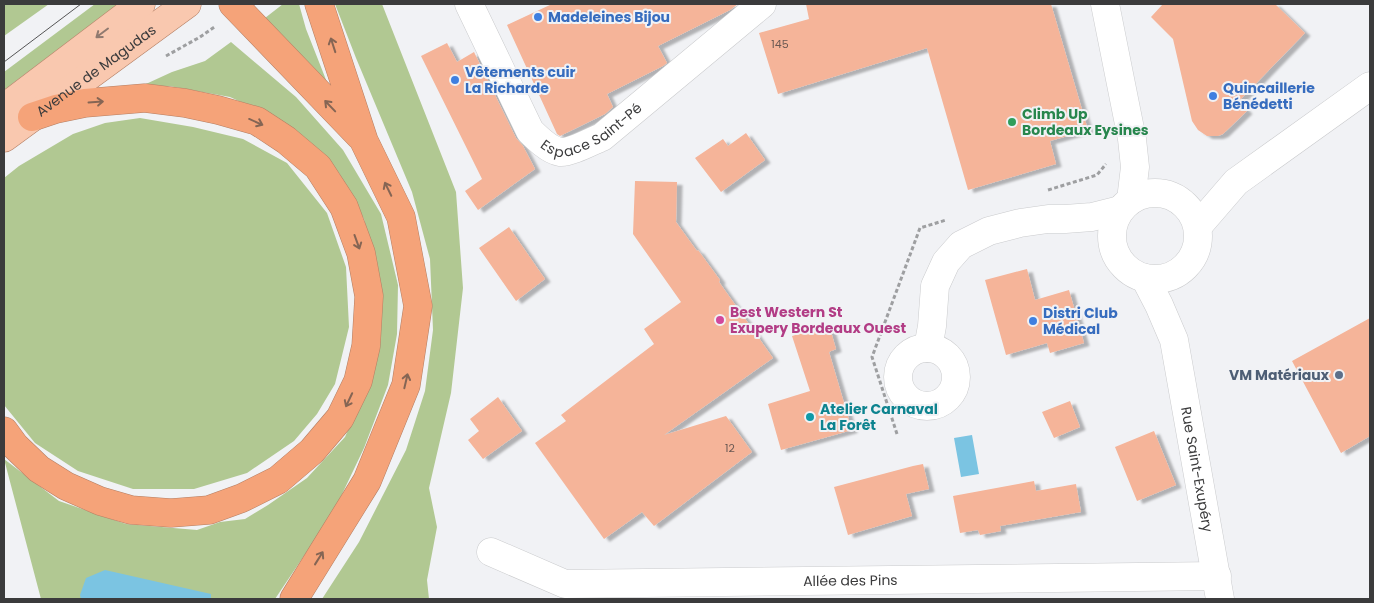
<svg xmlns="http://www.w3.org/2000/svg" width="1374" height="603" font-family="Poppins,sans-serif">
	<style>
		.green { fill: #b1c892 }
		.water { fill: #7bc4e2 }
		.building { fill: #f5b499; filter: url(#shadow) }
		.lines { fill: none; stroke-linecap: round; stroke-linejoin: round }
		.minor-casing { stroke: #cacbcd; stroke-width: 29 }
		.major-casing { stroke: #b47f64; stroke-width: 29 }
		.highway-casing { stroke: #b47f64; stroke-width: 29 }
		.path { stroke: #9e9fa1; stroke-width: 3; stroke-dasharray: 4 2.5; stroke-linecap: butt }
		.minor { stroke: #fff; stroke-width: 28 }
		.major { stroke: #f9c8af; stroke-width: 28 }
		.highway { stroke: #f5a379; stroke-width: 28 }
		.tram { stroke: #555556; stroke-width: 1 }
		.oneway { stroke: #907a70 }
		.oneway2 { stroke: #856554 }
		.shop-dot { fill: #3f7fe0; stroke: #f1f2f5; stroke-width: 2 }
		.leisure-dot { fill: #2e9e5b; stroke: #f1f2f5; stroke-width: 2 }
		.hotel-dot { fill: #d1479c; stroke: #f1f2f5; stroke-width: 2 }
		.service-dot { fill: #5c6f8a; stroke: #f1f2f5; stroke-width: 2 }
		.culture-dot { fill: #0f9aa8; stroke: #f1f2f5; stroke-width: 2 }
		.labels { text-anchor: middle; stroke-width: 4; stroke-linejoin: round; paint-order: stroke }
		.number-label { font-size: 11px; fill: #6a5953 }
		.shop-label { font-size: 14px; font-weight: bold; fill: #366cbe; stroke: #f1f2f5; text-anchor: start }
		.street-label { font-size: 14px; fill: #3b3b3c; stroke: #f1f2f5 }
		.leisure-label { font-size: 14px; font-weight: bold; fill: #27864d; stroke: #f1f2f5; text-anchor: start }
		.hotel-label { font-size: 14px; font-weight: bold; fill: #b23c85; stroke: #f1f2f5; text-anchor: start }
		.service-label { font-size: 14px; font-weight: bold; fill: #4e5e75; stroke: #f1f2f5; text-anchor: end }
		.culture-label { font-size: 14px; font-weight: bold; fill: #0d838f; stroke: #f1f2f5; text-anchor: start }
	</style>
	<defs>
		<filter id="shadow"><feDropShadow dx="5.5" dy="3" stdDeviation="1" flood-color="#0004"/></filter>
	</defs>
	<rect width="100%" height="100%" fill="#f1f2f5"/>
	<path class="green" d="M4,4h45l-45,32z
		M95,4h23l-114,86v-18z
		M283,4h16l7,25 26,66 -67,-77z
		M335,4h47l74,188 7,96 -12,105 -22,95 8,39 -10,53 2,19h-107l37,-57 47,-92 19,-59 8,-61 -3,-71 -18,-67 -56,-134z
		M231,42l65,55 47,53 38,64 17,71 -1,49 -9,51 -24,63 -30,63 -59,88h-234l-37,-140 55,42 67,23 71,6 23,-8 25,-3 23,-14 39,-27 38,-41 25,-56 11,-87 -17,-75 -25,-46 -55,-51 -54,-25 -61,-11 -34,3 37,-17 33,-11z
		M140,118l53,9 50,12 44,24 40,50 19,54 3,60 -14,57 -18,30 -23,27 -47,32 -53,16h-61l-55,-18 -43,-28 -31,-38v-227l15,-12 54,-32 32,-11z"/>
	<path class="water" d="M972,435l7,39 -18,3 -7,-39z
		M105,570l106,24v5h-130l-1,-4 6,-17z"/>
	<path class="building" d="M552,4h186l-8,6 -72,36 9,17 -4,3 -56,28 6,13 -8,7 -45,22 -3,-2 -50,-109z
		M806,4h245l37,126 -38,11 6,23 -88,26 -41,-142 -149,46 -19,-61 50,-14z
		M1163,4h112l30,29 -67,69 9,9 -24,23 -5,2h-11l-9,-6 -6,-9 -19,-82 -22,-22z
		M447,43l10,19 17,-10 42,86 7,8 12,23 -57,41 -13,-19 17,-12 -61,-123z
		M746,133l19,27 -44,32 -26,-34 28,-19 5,7z
		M635,181l42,1 -1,40 21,29 1,-1 22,30 -1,2 54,76 -109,77 62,-19 26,36 -98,74 -12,-14 -38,27 -69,-96 31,-22 -5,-6 93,-71 -10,-15 37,-27 -48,-68z
		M509,227l36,52 -29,22 -37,-53z
		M1027,269l8,31 34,-10 15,53 -34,10 -3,-10 -41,12 -21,-75z
		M1370,318v118l-29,17 -49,-92z
		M829,325l7,24 -7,3 23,78 -71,20 -13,-46 42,-13 -18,-55z
		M498,397l24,34 -39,28 -15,-19 11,-9 -9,-12z
		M1070,401l10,26 -26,11 -12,-26z
		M1154,431l22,54 -39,16 -22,-54z
		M923,464l6,25 -23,5 6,22 -64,19 -14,-48 79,-21z
		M1034,481l2,10 40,-7 5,28 -81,14 1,5 -21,4 -2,-5 -18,3 -7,-37z"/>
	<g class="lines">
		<g class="minor-casing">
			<g id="minor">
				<path id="s1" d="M469,4l61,127c7,7 19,19 30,21 10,1 32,-11 42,-15l160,-133"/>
				<path d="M1105,4l27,135 3,28 -4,33"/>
				<circle cx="1155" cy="236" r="43"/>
				<path d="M1198,226l38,-44 134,-96"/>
				<path id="s2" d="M1145,278l14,27 15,35 46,259"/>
				<path d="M928,348l4,-22 3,-40 11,-24 15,-17 28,-14 31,-8 28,-4h17l27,-2 28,-7"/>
				<circle cx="927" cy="377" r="29"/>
				<path id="s3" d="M491,552l74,32 652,-8"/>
			</g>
		</g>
		<g class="major-casing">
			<g id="major">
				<path d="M4,108l137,-104"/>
				<path id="s4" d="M4,138l183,-134"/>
			</g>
		</g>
		<g class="highway-casing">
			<path id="highway" d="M233,4l127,132
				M4,431l11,15 24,23 27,17 34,15 31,9 40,3 38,-3 33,-12 36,-18 34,-29 28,-33 18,-37 8,-35 3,-50 -8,-43 -17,-46 -26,-40 -32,-27 -29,-19 -39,-11 -33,-7 -40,-5 -60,5 -29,6 -24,8
				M294,599l73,-118 39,-96 12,-79 -17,-89 -37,-76 -45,-137"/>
		</g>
		<path class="path" d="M166,56l34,-19 16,-11
			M1048,190l49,-15 9,-11
			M897,434l-25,-77 48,-129 26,-8"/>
		<use href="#minor" class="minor"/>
		<use href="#major" class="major"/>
		<use href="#highway" class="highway"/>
		<path class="tram" d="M4,62l77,-58"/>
	</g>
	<defs><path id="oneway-shaft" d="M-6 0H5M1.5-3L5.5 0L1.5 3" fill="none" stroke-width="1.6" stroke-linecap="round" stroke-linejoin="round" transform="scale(1.25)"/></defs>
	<use class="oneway" href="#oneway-shaft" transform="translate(102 33) rotate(143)"/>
	<g class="oneway2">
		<use href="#oneway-shaft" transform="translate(333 45) rotate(-108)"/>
		<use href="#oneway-shaft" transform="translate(96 102) rotate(-4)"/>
		<use href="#oneway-shaft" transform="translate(330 106) rotate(-134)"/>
		<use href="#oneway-shaft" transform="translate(256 122) rotate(24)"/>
		<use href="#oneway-shaft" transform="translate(388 189) rotate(-116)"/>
		<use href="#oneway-shaft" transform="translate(357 242) rotate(70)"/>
		<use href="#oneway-shaft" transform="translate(406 381) rotate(-77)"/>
		<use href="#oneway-shaft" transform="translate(349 400) rotate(115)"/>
		<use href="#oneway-shaft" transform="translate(319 558) rotate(-58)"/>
	</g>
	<g class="shop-dot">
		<circle cx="538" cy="17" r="5"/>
		<circle cx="455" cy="80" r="5"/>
		<circle cx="1213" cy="96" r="5"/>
		<circle cx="1033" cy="321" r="5"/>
	</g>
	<circle class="leisure-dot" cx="1012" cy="122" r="5"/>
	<circle class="hotel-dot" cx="720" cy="320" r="5"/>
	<circle class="service-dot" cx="1339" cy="375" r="5"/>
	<circle class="culture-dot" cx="810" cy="417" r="5"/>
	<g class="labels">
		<g class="number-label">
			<text x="780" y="48">145</text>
			<text x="730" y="452">12</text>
		</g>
		<g class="shop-label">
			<text x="548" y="22">Madeleines Bijou</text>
			<text x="465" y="77">Vêtements cuir<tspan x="465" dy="16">La Richarde</tspan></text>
			<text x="1223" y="93">Quincaillerie<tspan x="1223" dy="16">Bénédetti</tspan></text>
			<text x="1043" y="318">Distri Club<tspan x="1043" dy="16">Médical</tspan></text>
		</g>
		<g class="street-label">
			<text dy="5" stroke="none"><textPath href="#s4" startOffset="114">Avenue de Magudas</textPath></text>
			<text dy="5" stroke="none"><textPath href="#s1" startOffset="215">Espace Saint-Pé</textPath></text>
			<text dy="5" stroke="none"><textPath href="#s2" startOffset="200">Rue Saint-Exupéry</textPath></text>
			<text dy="5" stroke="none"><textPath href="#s3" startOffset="366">Allée des Pins</textPath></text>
		</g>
		<g class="leisure-label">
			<text x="1022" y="119">Climb Up<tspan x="1022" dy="16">Bordeaux Eysines</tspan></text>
		</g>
		<g class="hotel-label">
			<text x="730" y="317">Best Western St<tspan x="730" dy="16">Exupery Bordeaux Ouest</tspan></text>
		</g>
		<g class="service-label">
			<text x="1329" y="380">VM Matériaux</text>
		</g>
		<g class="culture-label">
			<text x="820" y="414">Atelier Carnaval<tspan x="820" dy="16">La Forêt</tspan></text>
		</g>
	</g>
	<rect width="1374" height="603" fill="none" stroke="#3b3b3c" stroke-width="10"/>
</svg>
